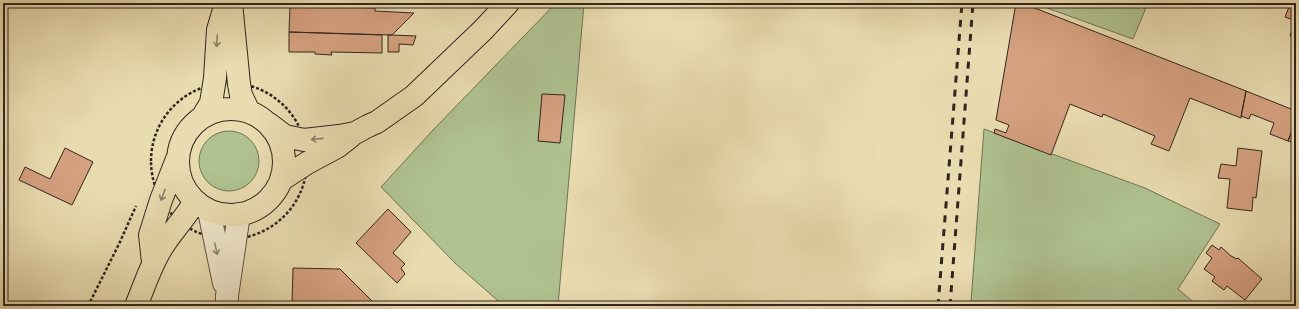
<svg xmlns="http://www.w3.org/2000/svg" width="1299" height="309" font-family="'IM FELL French Canon',serif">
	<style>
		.green { fill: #b0c291; stroke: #707458 }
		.building { fill: #d6a181; stroke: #31261f }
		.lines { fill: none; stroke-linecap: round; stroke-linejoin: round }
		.minor-casing { stroke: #5f5444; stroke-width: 24 }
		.major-casing { stroke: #31261f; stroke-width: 24 }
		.path { stroke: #31261f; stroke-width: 2.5; stroke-dasharray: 3 2; stroke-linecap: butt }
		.minor { stroke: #f1e8cc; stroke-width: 22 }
		.major { stroke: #eadcb1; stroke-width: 22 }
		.rail { stroke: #31261f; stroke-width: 3; stroke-dasharray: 7 7; stroke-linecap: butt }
		.oneway { stroke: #8e8168 }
		.oneway2 { stroke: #918776 }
	</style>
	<rect width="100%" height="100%" fill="#eadcb1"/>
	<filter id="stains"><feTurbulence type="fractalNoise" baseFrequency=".005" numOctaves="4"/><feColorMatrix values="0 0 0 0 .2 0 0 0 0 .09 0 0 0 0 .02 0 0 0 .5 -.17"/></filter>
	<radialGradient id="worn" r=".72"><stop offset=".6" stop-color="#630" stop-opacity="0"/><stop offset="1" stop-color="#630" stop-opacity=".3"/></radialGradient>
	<path class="green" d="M556,3h28l-26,303h-54l-48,-42 -75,-77 52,-57z
		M1033,3h115l-15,36z
		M984,129l161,59 75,36 -42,65 20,17h-222l-5,-4z
		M199 161a30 30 0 1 1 60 0a30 30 0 1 1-60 0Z"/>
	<path class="building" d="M1016,3h6l224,88 -5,27 -51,-20 -21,53 -18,-7 4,-8 -52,-22 -1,3 -32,-13 -19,51 -57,-22 1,-4 11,4 3,-8 -13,-5z
		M290,6l85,2v3l39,2 -22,22 -103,-3z
		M1289,7l7,3v11l-11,-4z
		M1293,26l3,1v11l-6,-2z
		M289,32l93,3v18l-51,-1 1,3 -17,-1v-2h-26z
		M388,35h4l24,1 -3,9 -14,-1v8h-11z
		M1246,91l50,20v9l-8,21 -18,-7 4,-11 -23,-9 -2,5 -8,-3z
		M542,94l23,1 -5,48 -22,-2z
		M1296,120v24l-8,-3z
		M65,148l28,14 -21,43 -53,-25 6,-13 25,12z
		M1238,148l24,3 -6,47 -3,-1 -1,14 -25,-3 3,-29 -12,-1 3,-14 15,2z
		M388,209l23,23 -18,21 12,11 -4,4 4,6 -8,9 -41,-40z
		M1212,245l7,5 2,-3 10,9 6,3 1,-1 24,21 -17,21 -18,-14 -3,4 -12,-9 3,-4 -11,-8 8,-11 -6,-5z
		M293,268l47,1 37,37h-91l1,-4h5z"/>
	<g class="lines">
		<g class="minor-casing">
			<path id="minor" d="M209,211l15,72
				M227,306v-10l12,-82"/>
		</g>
		<g class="major-casing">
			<path id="major" d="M231,3l8,81 2,11 8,17
				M178 162a53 53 0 1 1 106 0a53 53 0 1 1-106 0Z
				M203,116l8,-13 4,-25 3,-48 8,-27
				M269,124l16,12 19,4 35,-4 16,-3 13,-7 9,-4 37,-26 69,-66 25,-27
				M281,180l26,-17 30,-16 14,-11
				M153,262l-3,-27 11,-35 16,-41
				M136,306c8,-19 14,-39 25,-57 10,-17 24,-30 34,-48"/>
		</g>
		<path class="path" d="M151 161a78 78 0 1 1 156 0a78 78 0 1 1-156 0Z
			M88,306l31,-62 17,-38"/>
		<use href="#minor" class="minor"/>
		<use href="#major" class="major"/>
		<path class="rail" d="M938,306l24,-303
			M950,306l23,-303"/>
	</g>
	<defs><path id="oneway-shaft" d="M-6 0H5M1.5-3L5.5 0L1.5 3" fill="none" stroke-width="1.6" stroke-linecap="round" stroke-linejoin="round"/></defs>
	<g class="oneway">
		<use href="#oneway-shaft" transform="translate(217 41) rotate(93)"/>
		<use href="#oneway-shaft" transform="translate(317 139) rotate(174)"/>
		<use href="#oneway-shaft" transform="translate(163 195) rotate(111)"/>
	</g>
	<use class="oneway2" href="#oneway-shaft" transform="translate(216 249) rotate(78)"/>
	<rect width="1299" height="309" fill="none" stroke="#eadcb1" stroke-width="16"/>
	<rect x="4" y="4" width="1291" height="301" fill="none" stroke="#31261f" stroke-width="2"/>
	<rect x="8" y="8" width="1283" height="293" fill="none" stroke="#31261f"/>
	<rect width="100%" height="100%" filter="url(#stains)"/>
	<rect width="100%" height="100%" fill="url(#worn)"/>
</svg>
